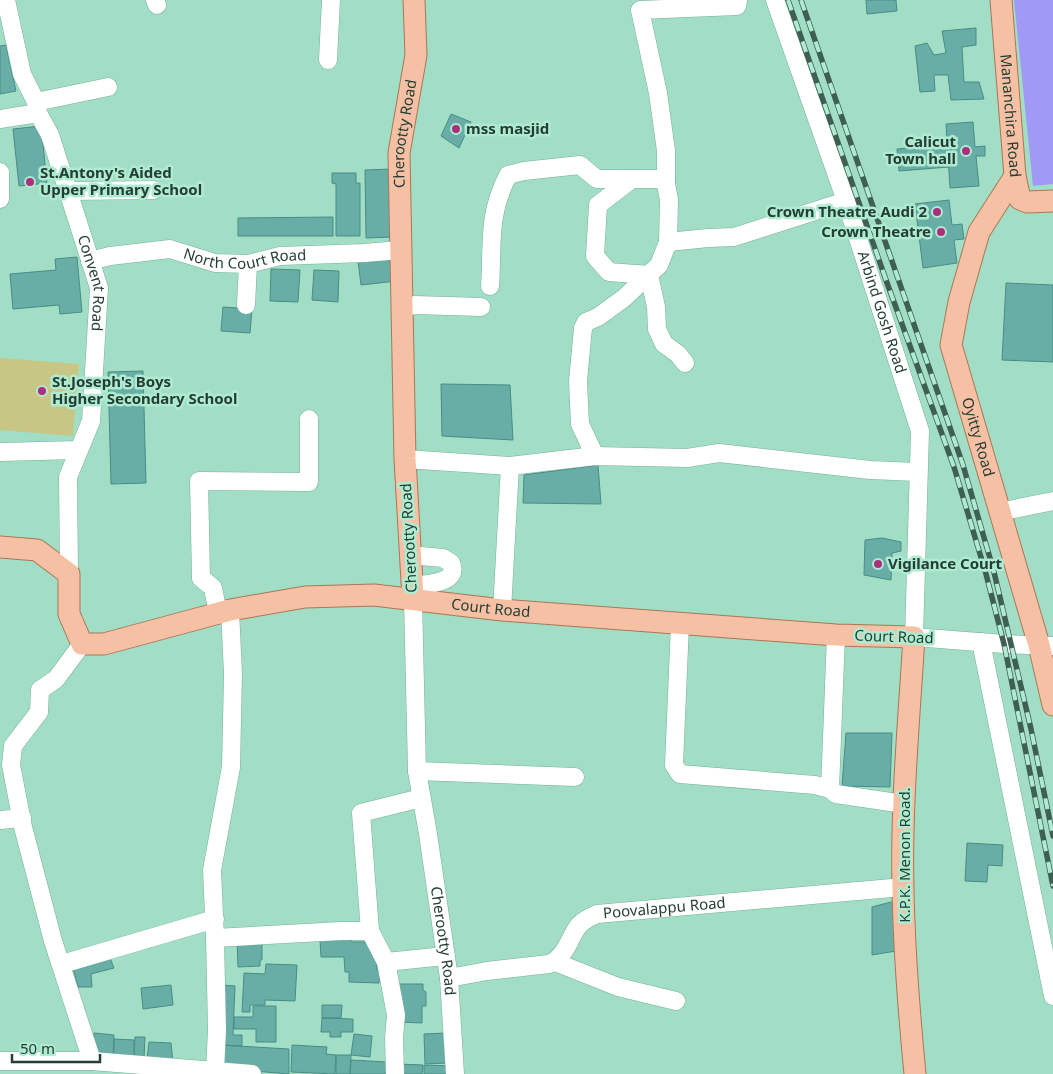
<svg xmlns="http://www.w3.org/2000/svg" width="1053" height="1074" font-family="'Noto Sans',sans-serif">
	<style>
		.green { fill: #c7c685 }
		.water { fill: #a199f6 }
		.building { fill: #68aea6; stroke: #478d86 }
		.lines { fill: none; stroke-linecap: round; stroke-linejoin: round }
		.minor-casing { stroke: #76b199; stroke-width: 19 }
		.major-casing { stroke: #a97756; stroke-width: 23 }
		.minor { stroke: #fff; stroke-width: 18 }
		.major { stroke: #f6c0a5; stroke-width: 21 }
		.rail-casing { stroke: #3f5f52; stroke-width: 5.5 }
		.rail { stroke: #aeebd1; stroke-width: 4; stroke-dasharray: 11; stroke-linecap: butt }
		.poi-dot { fill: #ac2e7d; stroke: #aeebd1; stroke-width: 2 }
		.labels { text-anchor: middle; stroke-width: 5; stroke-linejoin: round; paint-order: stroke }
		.street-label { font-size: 15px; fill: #253e34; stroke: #aeebd1 }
		.poi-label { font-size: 15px; font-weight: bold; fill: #253e34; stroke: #aeebd1; text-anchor: start }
	</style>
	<rect width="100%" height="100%" fill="#a1dec5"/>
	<path class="green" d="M0,358l79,6 -6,72 -73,-6z"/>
	<path class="water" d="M1014,0h39v184l-20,2z"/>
	<path class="building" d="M866,0h30l1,11 -30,3z
		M976,28v17l-14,2 2,35h15l5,17 -33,1 -3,-25h-14l1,16 -15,1 -5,-46 12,-3 7,12 12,-2 -4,-22z
		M6,45l10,46 -16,3v-48z
		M451,114l20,8 -12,26 -18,-12z
		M973,122l2,25 10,-1v10h-9l3,30 -29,2 -4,-64z
		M41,126l6,57 -28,3 -6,-57z
		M947,144l2,23 -50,4 -2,-22z
		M392,169l1,68 -27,1 -1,-68z
		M332,173h24v10h4v53h-24v-52l-4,-1z
		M949,200l3,25 10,-1 2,15 -10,1 3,23 -34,5 -8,-64z
		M333,217v19h-95v-18z
		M77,257l5,55 -22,2 -1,-9 -46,4 -3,-35 46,-4 -1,-11z
		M395,258l2,23 -36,4 -3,-24z
		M271,269l29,1 -2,32 -28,-1z
		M314,270l25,1 -1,31 -26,-2z
		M1006,283l47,2v77l-51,-2z
		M223,307l29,2 -2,24 -29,-2z
		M143,371l3,112 -35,1 -3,-112z
		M441,384l69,1 3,55 -71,-4z
		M598,465l3,39 -78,-1 1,-28z
		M882,538l19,4v9l-9,2 -1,27 -27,-5 1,-35z
		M846,733h46l-2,54 -48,-1z
		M967,843l36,2 -1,21 -14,-1 -1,17 -22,-1z
		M895,901l1,50 -24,4v-48z
		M237,939h25v21h-2v6l-22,1z
		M351,939l1,3h23l2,28h3l-1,13 -30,-1v-10h-4l-1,-15h-23l-1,-17z
		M110,958l4,10 -23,6 1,13h-14l-5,-19z
		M266,964l31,1 -2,36 -30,-1v5h-15v7h-8l2,-39 21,1z
		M399,984h24v6l3,2v14h-4v17l-24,-1z
		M171,985l2,20 -30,4 -2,-21z
		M222,985l13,1 -2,49h9v11l-22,-1z
		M322,1005h20l-1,13h-19z
		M253,1006h23v36h-20v-13h-22v-12h19z
		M322,1018l31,1v13h-12v5h-11v-5h-9z
		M94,1033l20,2 -1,21 -21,-1z
		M447,1033l1,30 -23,1 -1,-30z
		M354,1034l18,2 -2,21 -19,-2z
		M135,1037h10l-1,22 -10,-1z
		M114,1039l20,1v18l-20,-1z
		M149,1042l22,1 2,20 -26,-4z
		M220,1045l69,4v25l-70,-6z
		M292,1045l35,2 -1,7 10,1 -1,19 -44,-2z
		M336,1055h15l-1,19h-14z
		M351,1060l36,2 -1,12h-36z
		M397,1064l26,1 -1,9h-25z
		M424,1065l28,1v8h-28z"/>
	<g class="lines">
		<g class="minor-casing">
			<g id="minor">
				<path id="s1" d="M6,0l16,74 14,28 2,11 12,22 49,153 -8,133 -23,56 1,97"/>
				<path d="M155,0l2,5"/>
				<path id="s2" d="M775,0l71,201 74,230 -6,206 90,7 49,2"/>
				<path d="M328,60l3,-60"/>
				<path d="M36,102l72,-15"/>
				<path d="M0,119l38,-6"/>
				<path d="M0,172v27"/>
				<path d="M632,179l-34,26 -3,51 14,16 40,3 7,32 1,22 7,15 14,10 7,9"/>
				<path d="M666,184v-33l-8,-58 -18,-83 97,-4 1,-6"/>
				<path d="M68,191l86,-1"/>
				<path d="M668,242l40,-4 26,-1 112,-36"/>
				<path id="s3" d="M90,261l20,-5 60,-7 45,14 33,1 32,-8 84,-3 36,-3"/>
				<path d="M490,286c3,-44 -3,-69 18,-111l16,-4 56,-6 17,14h63l6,5 3,16 -1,42 -9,23 -35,33 -26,19 -12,5 -3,6 -5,53 2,43 15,32"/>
				<path d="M246,305l2,-41"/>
				<path d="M402,308l13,-3 66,2"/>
				<path d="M0,452l79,-2"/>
				<path d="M405,459l105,7 85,-10 92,2 32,-5 151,17 47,2"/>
				<path d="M999,512l54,-11"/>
				<path d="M410,555l33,3 8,5c9,21 -25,21 -39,23"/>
				<path id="s4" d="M413,599l4,172 11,63 21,144 6,96"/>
				<path d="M502,610l8,-144"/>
				<path d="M218,613l-5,-25 -12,-10 -2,-97 110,1v-63"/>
				<path d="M680,624l-6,141 6,9 135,11 15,4 6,5 68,10"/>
				<path d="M981,642l72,354"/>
				<path d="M82,644l-26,35 -16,11 -1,22 -26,34 -2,19 12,62 30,114 39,120"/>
				<path d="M417,771l158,6"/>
				<path d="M830,789l6,-154"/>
				<path d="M0,820l22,-2"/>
				<path d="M370,931l-9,-118 60,-15"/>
				<path d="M215,938l126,-7h29l16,31 59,-6"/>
				<path d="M386,962l10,53 -2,23 1,36"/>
				<path d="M555,962l63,25 58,14"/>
				<path d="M62,964l153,-45"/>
				<path id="s5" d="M449,978l38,-7 62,-7c17,-7 20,-26 30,-39 5,-5 11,-8 18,-11l306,-27"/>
				<path d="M0,1061h92l160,13"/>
				<path d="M215,1071l2,-41 -2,-92 -3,-68 19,-103 2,-93 -3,-64"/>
			</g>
		</g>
		<g class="major-casing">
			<g id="major">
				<path id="s6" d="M1001,0l14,176 5,23 7,3 26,-1"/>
				<path id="s7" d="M1015,176l-36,56 -20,70 -8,43 88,300 14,60"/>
				<path id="s8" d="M0,547l37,3 32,24v40l13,30h22l126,-34 75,-13 69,-2 128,15 334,25 78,2c-5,83 -13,167 -11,251 1,62 6,124 12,186"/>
				<path id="s9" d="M413,599l-8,-140 -6,-306 17,-98 -2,-55"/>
			</g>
		</g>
		<use href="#minor" class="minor"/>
		<use href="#major" class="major"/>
		<g class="rail-casing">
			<path id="rail" d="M788,0l98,280 68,187 32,107 18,70 49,242
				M801,0l162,465 31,107 37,157 22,107"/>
		</g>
		<use href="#rail" class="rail"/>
	</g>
	<g class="poi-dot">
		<circle cx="456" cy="129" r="5"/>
		<circle cx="966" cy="151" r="5"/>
		<circle cx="30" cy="182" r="5"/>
		<circle cx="937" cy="212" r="5"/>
		<circle cx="941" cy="232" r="5"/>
		<circle cx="42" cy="391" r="5"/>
		<circle cx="878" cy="564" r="5"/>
	</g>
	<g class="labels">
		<g class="street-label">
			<text dy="5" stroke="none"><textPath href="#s6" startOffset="116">Mananchira Road</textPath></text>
			<text dy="5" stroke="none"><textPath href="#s9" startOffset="466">Cherootty Road</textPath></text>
			<text dy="5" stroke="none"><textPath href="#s3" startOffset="158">North Court Road</textPath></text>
			<text dy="5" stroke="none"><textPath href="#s1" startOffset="298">Convent Road</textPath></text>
			<text dy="5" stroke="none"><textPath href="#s2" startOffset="330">Arbind Gosh Road</textPath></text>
			<text dy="5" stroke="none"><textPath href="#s7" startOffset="279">Oyitty Road</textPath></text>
			<text transform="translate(409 538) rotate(-93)" y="5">Cherootty Road</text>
			<text dy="5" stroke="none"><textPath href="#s8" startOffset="565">Court Road</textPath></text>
			<text transform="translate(894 637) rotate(2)" y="5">Court Road</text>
			<text transform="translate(905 855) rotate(-90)" y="5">K.P.K. Menon Road.</text>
			<text dy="5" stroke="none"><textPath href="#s5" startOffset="240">Poovalappu Road</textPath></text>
			<text dy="5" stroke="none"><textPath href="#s4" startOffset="344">Cherootty Road</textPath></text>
		</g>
		<g class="poi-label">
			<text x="466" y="134">mss masjid</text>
			<text x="956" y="147" text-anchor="end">Calicut<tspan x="956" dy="17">Town hall</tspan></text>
			<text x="40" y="178">St.Antony's Aided<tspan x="40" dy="17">Upper Primary School</tspan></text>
			<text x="927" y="217" text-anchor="end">Crown Theatre Audi 2</text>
			<text x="931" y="237" text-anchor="end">Crown Theatre</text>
			<text x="52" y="387">St.Joseph's Boys<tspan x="52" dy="17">Higher Secondary School</tspan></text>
			<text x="888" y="569">Vigilance Court</text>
		</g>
	</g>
	<path d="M12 1054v8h88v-8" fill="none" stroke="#253e34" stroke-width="2.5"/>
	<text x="20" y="1054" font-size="15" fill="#253e34" stroke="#aeebd1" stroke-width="4" paint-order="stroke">50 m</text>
</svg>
